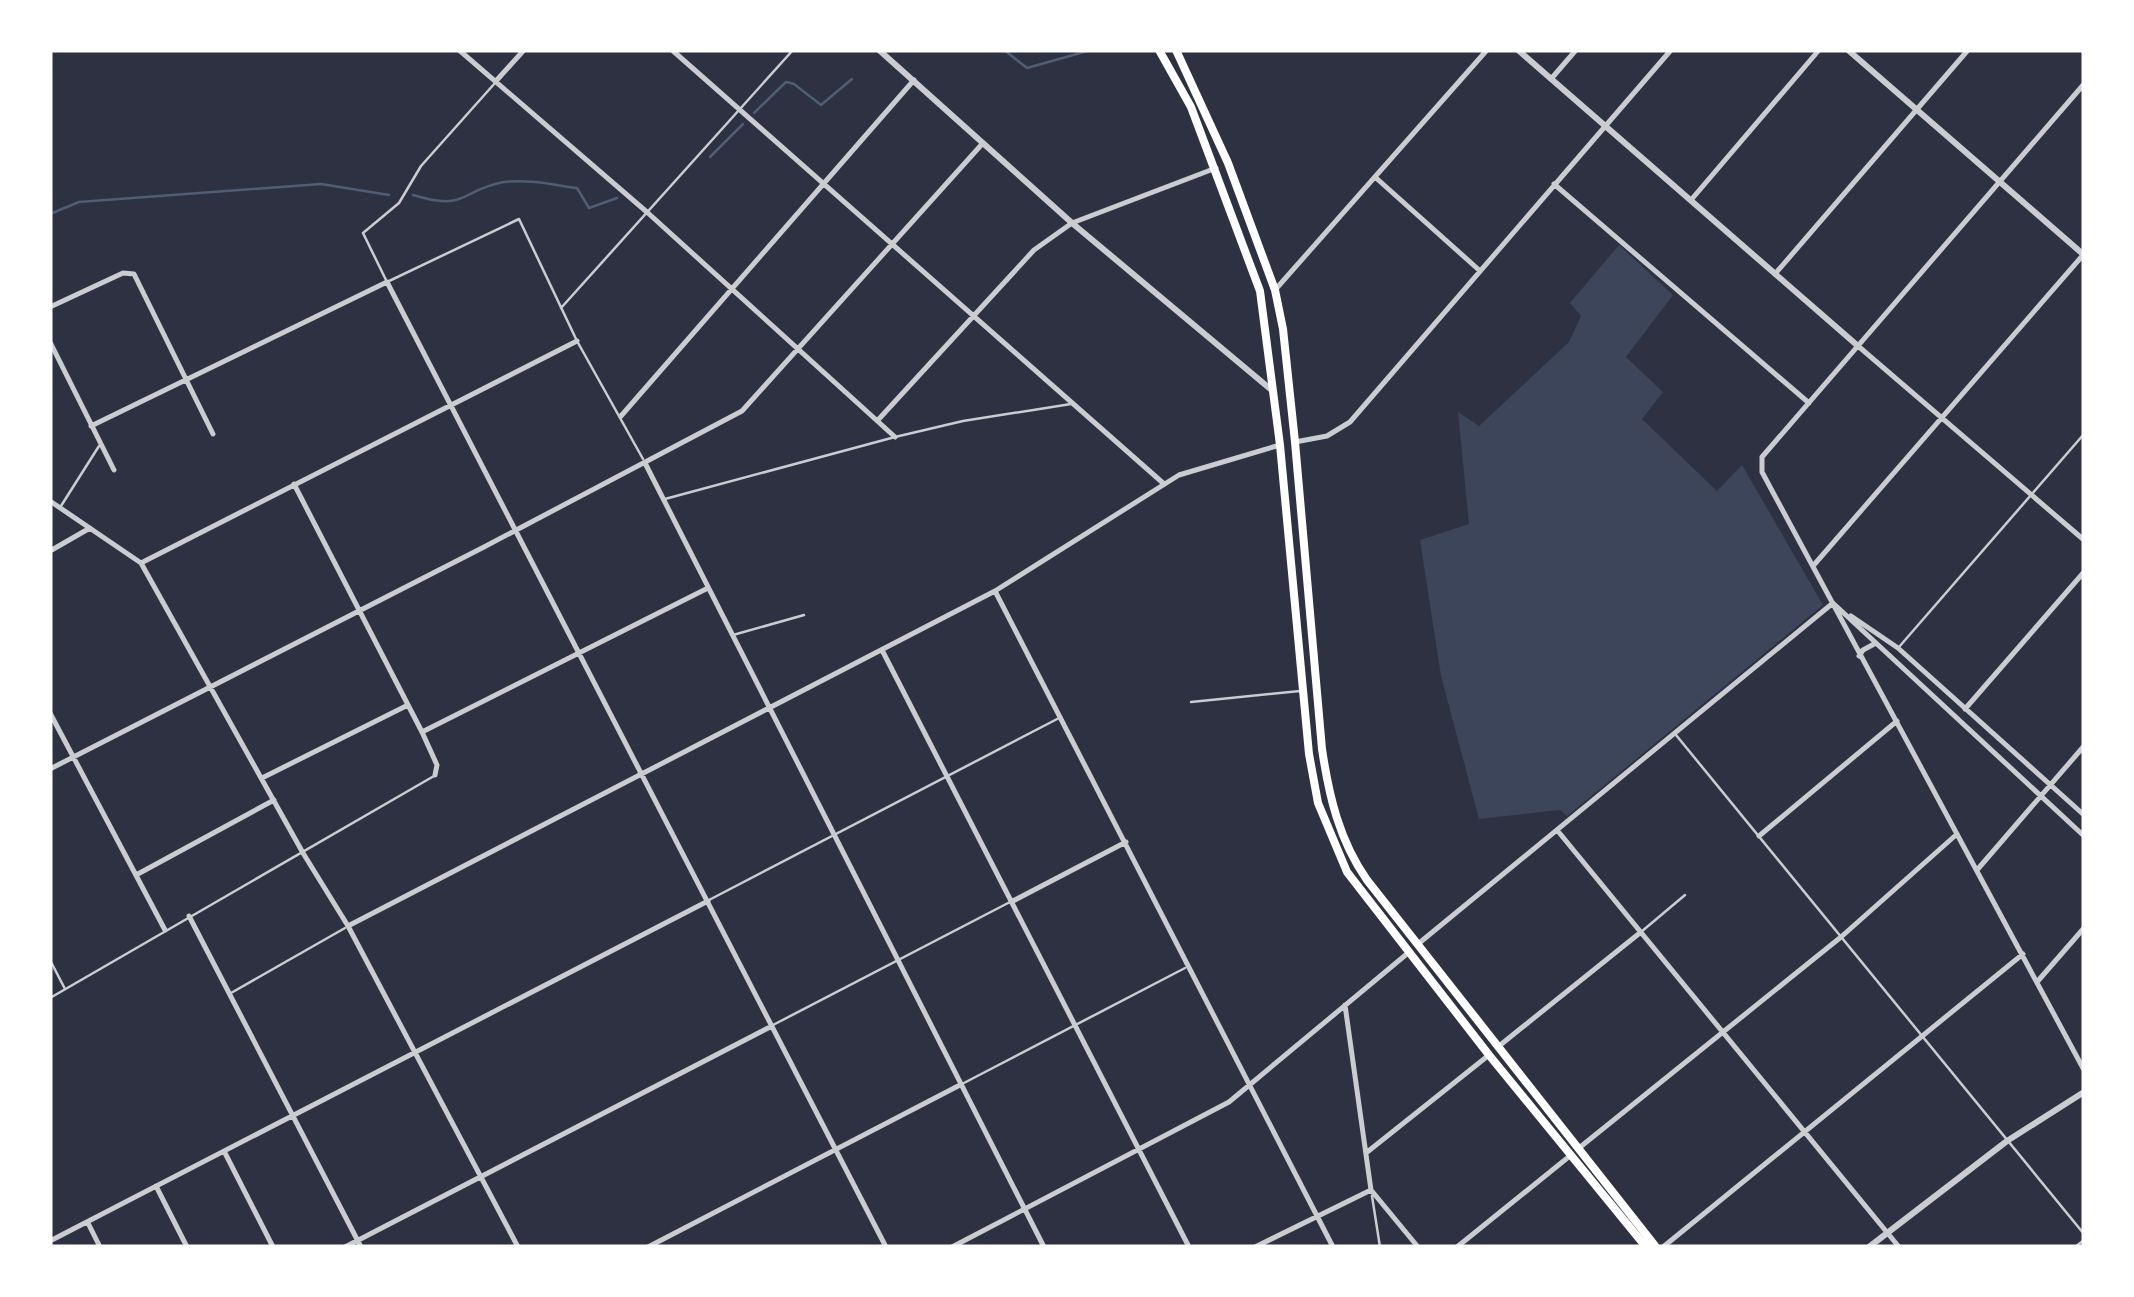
<svg xmlns="http://www.w3.org/2000/svg" width="2134" height="1297" font-family="'DejaVu Sans',sans-serif">
	<style>
		.green { fill: #3c4559 }
		.lines { fill: none; stroke-linecap: round; stroke-linejoin: round }
		.stream { stroke: #4f5d75; stroke-width: 2.5 }
		.service { stroke: #caccd0; stroke-width: 2.5 }
		.minor { stroke: #caccd0; stroke-width: 5 }
		.tertiary { stroke: #caccd0; stroke-width: 6 }
		.primary { stroke: #fff; stroke-width: 8 }
	</style>
	<rect width="100%" height="100%" fill="#2d3142"/>
	<path class="green" d="M1619,245l54,50 -47,62 37,35 -21,27 75,72 25,-26 81,140 -256,211 -7,-6 -81,9 -38,-143 -21,-136 49,-16 -11,-112 21,14 90,-84 12,-26 -11,-13z"/>
	<g class="lines">
		<path class="stream" d="M1004,50l23,18 64,-18
			M754,113l32,-31 8,2 27,21 31,-26
			M710,157l33,-33
			M413,195c56,17 46,-5 91,-13 24,-3 50,3 73,6l12,20 28,-10
			M50,214l29,-12 242,-18 68,11"/>
		<path class="service" d="M495,83l-74,83 -22,37 -36,30 24,49 132,-63 58,122 66,118
			M561,308l232,-258
			M665,499l230,-62 68,-16 108,-17
			M61,506l38,-60
			M733,635l71,-20
			M1899,647l185,-213
			M1191,702l109,-11
			M1676,735l408,499
			M709,900l352,-183
			M1641,932l44,-37
			M50,960l15,29
			M231,993l114,-65
			M50,998l384,-222
			M773,1025l237,-123
			M962,1084l223,-116
			M1372,1196l8,51
			M2075,1247l9,-7"/>
		<path class="minor" d="M459,50l189,163 247,224
			M672,50l491,433
			M1551,79l25,-29
			M496,81l28,-31
			M2084,84l-322,373v15l322,598
			M1375,177l104,93
			M1554,184l255,219
			M1691,200l128,-150
			M1775,274l193,-224
			M1275,290l212,-240
			M50,307l73,-34 11,1 79,160
			M50,342l64,128
			M1858,346l226,194
			M621,416l293,-336
			M878,420l156,-170 38,-27 144,-55
			M91,426l296,-144 499,965
			M1295,442l32,-6 23,-14 321,-372
			M645,463l399,784
			M294,484l128,248 15,33 -2,10
			M50,501l91,62 162,290 45,73 170,321
			M50,551l40,-23
			M141,563l436,-222
			M1813,566l270,-311
			M995,591l338,656
			M1835,605l249,231
			M1851,616l47,32 186,167
			M883,652l306,595
			M1859,656l4,-6 13,-7
			M1965,709l119,-137
			M50,713l115,217
			M422,732l284,-143
			M50,769l434,-222 258,-136 241,-268
			M262,778l146,-73
			M1557,830l342,417
			M1759,836l138,-115
			M1977,870l107,-124
			M136,875l138,-75
			M1011,902l115,-60
			M189,916l172,331
			M348,926l647,-335 184,-116 101,-30
			M1418,944l415,-341
			M2037,982l47,-54
			M1345,1005l26,185
			M1499,1046l142,-114
			M1579,1148l262,-211 116,-103
			M224,1151l49,96
			M1366,1153l123,-98
			M156,1186l31,61
			M1371,1190l47,57
			M88,1223l12,24
			M50,1241l658,-340
			M345,1247l427,-221
			M648,1247l312,-162
			M952,1247l277,-145 179,-149
			M1255,1247l116,-57
			M1457,1247l114,-92
			M1663,1247l360,-293"/>
		<path class="tertiary" d="M879,50l193,173 202,169
			M1518,50l340,296
			M1848,50l236,205
			M1869,1247l138,-106 77,-49"/>
		<path class="primary" d="M1159,50l32,57 69,184 20,154 29,309 9,49 29,69 142,183 157,192
			M1176,50l52,113 47,127 8,39 12,113 27,307c7,47 17,91 45,131l289,367"/>
	</g>
	<rect width="2134" height="1297" fill="none" stroke="#ffffff" stroke-width="105"/>
</svg>
